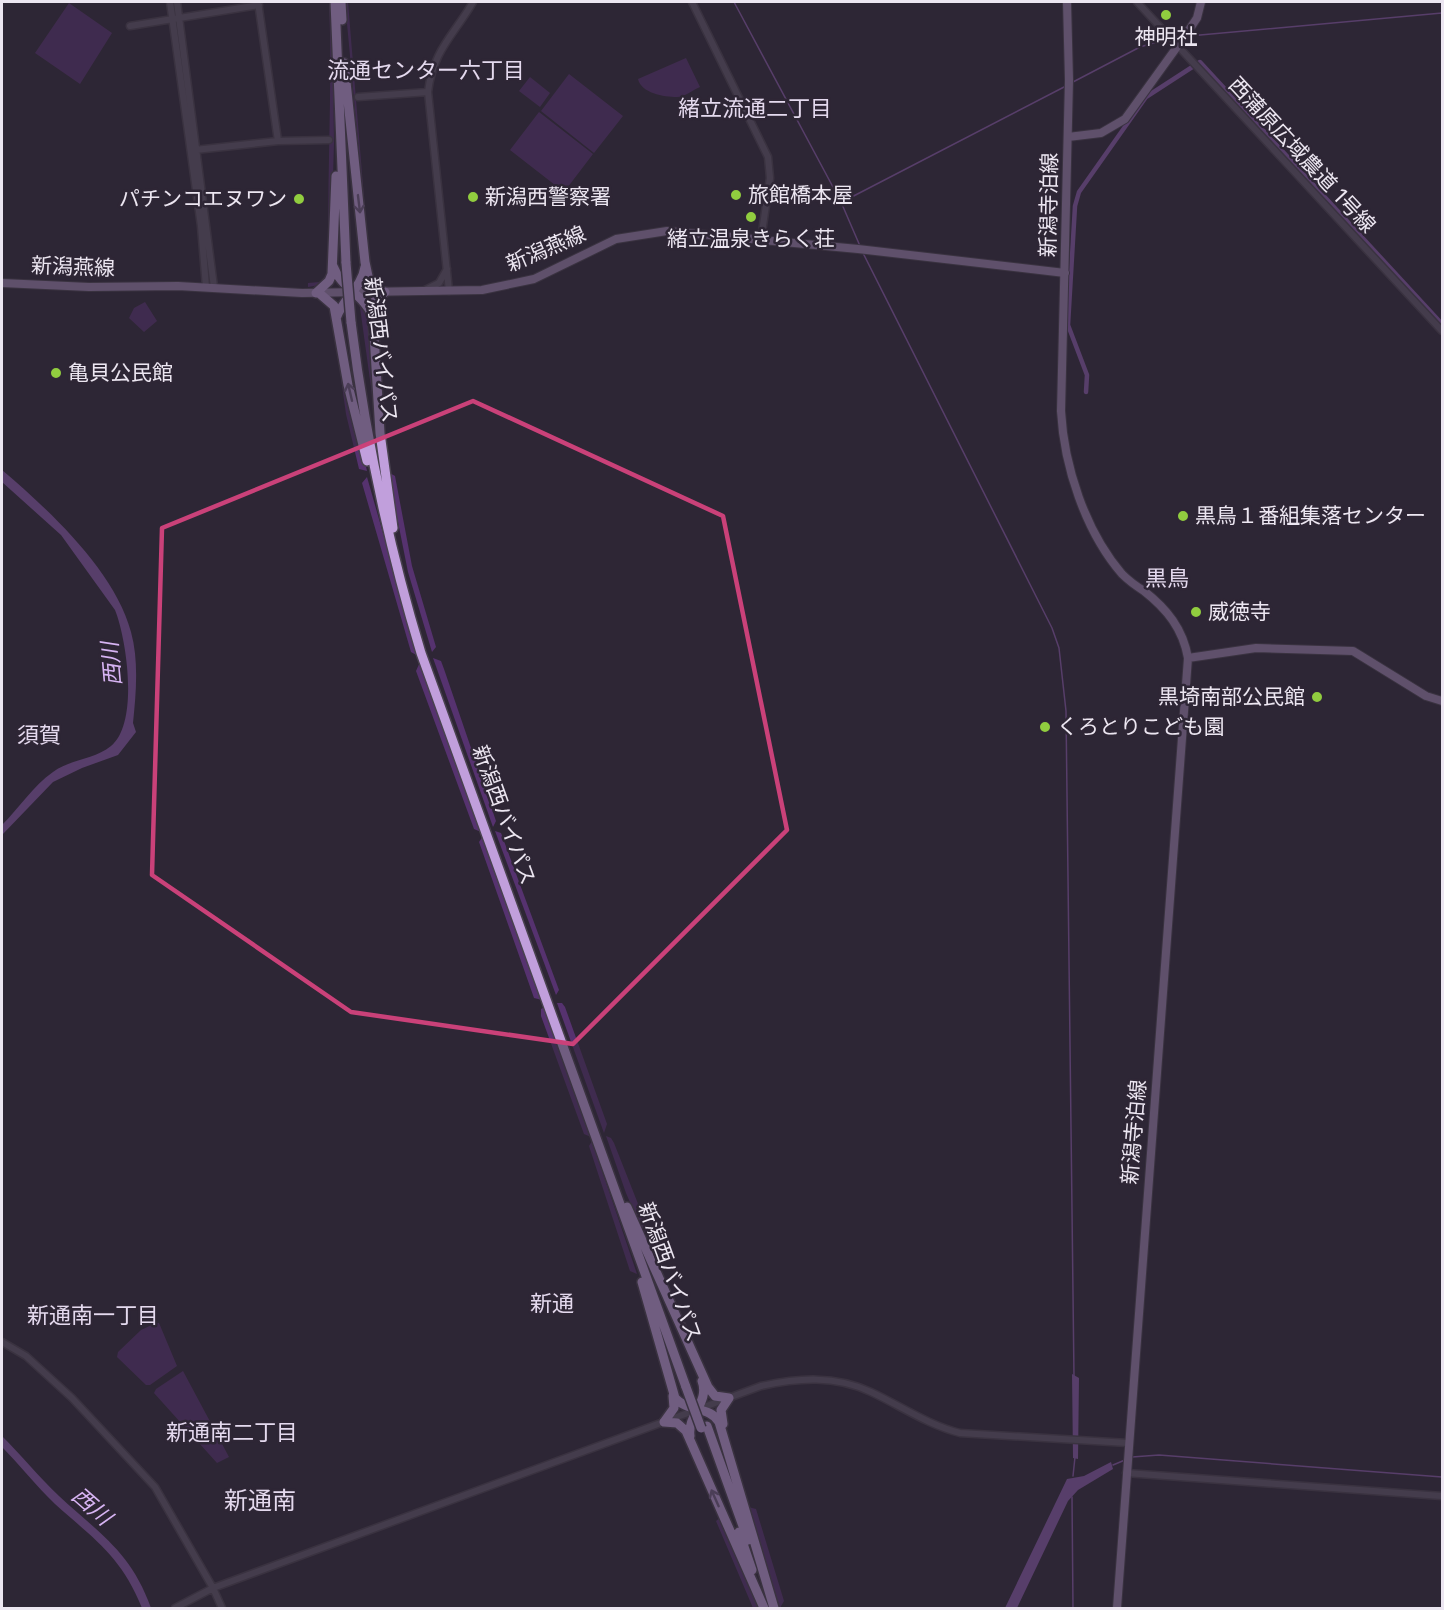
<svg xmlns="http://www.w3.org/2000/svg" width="1444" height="1610" font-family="Inter,'Noto Sans JP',sans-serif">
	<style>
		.green { fill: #56326f }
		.water { fill: #895baa }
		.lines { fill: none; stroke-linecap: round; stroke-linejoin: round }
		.stream { stroke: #895baa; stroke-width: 1.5 }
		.canal { stroke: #895baa; stroke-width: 4.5 }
		.minor-casing { stroke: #49424f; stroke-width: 9 }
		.major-casing { stroke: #49424f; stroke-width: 10 }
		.highway-casing { stroke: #49424f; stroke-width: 12 }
		.minor { stroke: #615869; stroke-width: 6 }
		.major { stroke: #9b83ae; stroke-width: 8 }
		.highway { stroke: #c19fdc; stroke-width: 9 }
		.highway-bridge-casing { stroke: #49424f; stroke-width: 12; stroke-linecap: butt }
		.highway-bridge { stroke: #c19fdc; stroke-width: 9 }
		.oneway { stroke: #705c80 }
		.marked { fill: none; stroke: #ca4179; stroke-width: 4.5; stroke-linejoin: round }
		.poi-dot { fill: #91cd3f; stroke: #2e2635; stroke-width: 2 }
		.labels { text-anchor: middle; stroke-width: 5; stroke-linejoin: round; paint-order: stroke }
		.poi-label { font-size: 21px; fill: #ece6f1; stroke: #2e2635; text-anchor: start }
		.street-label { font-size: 21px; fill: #ece6f1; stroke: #2e2635 }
		.neighbourhood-label { font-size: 22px; fill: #e4d9ee; stroke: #2e2635 }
		.water-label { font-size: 22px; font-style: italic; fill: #d7b4f3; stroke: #2e2635 }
		.quarter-label { font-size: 24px; fill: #e4d9ee; stroke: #2e2635 }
	</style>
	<rect width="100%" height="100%" fill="#2e2635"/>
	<path class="green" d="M329,2h3l2,141 -4,130 -5,11 -17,3v-4l12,-1 9,-10c-3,-90 4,-180 0,-270z
		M345,2h3l22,269z
		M69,3l43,30 -32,51 -45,-31z
		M686,58l14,29c-7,3 -16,10 -23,10 -13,0 -36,-4 -39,-18z
		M569,74l54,42 -29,37 -53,-42z
		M530,77l20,16 -10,14 -21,-16z
		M539,112l54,42 -29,38 -54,-42z
		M359,300l10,12 9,126z
		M145,302l12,19 -13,11 -15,-14 5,-10z
		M334,328l33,143 -8,-2 -13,-55z
		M388,472l7,4 17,90 24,81 -4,5 -24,-80z
		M367,477l51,179 -7,-4 -49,-169z
		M433,658l8,3 3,8 52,152 -3,6z
		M420,662l61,170 -7,-3 -58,-158z
		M495,831l6,2 58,157 -3,5z
		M483,836l59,164 -8,-2 -55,-156z
		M557,1003h5l3,4 42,117 -3,9z
		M545,1007l46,130 -7,-3 -43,-118v-7z
		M606,1136l5,2 3,5 47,119 -3,5 -32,-74z
		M592,1141l45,133 -7,-3 -41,-125z
		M156,1323h3l18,43 -27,19h-4l-29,-28 1,-5 23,-22z
		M183,1371l46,86 -12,6 -63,-70 2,-4z
		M748,1507l8,2 28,92 -4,7z
		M721,1517l39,91h-7l-37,-87z"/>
	<path class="water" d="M2,470c47,40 113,101 129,162 8,29 5,62 2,91l3,9 -18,23 -36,13 -29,14 -51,53v-10c17,-17 31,-39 51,-53 17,-13 41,-12 58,-26 28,-23 16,-106 4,-136l-54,-75 -59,-53z
		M1072,1374l7,4 -1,81 -5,-1z
		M2,1436c19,19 37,41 57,60 41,38 72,56 92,112h-9c-21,-52 -47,-68 -87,-104 -19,-18 -35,-39 -53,-57z
		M1111,1462l2,7 -35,21 -10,11 -51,107h-12l62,-129 17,-3z"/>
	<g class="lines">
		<path class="stream" d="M734,2l107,200 19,44
			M1189,36l253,-23
			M1073,82l67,-35 27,-8
			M842,202l224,-116
			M863,253l189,375 7,20 7,63 8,666
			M1132,1457l27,-2 283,22
			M1113,1465l12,-5
			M1073,1476l2,-19
			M1072,1497l1,111"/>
		<path class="canal" d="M1086,392l1,-17 -19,-50 7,-119 4,-14 67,-95 54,-35 242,262"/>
		<g class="minor-casing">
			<path id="minor" d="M170,2l31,224 5,61
				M177,2l37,285
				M258,2l20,139
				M692,2l76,155 2,21 -9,61
				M1137,2l305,329
				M130,26l129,-21
				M358,97l70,-5
				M195,150l83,-9 51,-1
				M425,290l14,-7 8,-14
				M449,291l-21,-199c5,-42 26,-57 45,-90
				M2,1342l24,14 46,42 83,89 58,101 9,20
				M1126,1473l316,23
				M175,1608l38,-20 548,-202c37,-8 74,-11 110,6 30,14 57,33 89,41l168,10"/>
		</g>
		<g class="major-casing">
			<path id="major" d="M1067,2l2,78 -8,331c3,55 24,120 61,163 6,6 14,12 22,17 23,18 39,38 44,67l-71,950
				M1068,137l33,-4 24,-14 62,-86 10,-15 4,-16
				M2,283l87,4 89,-1 124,7 180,-3 52,-11 82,-40 51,-8 191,18 207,24
				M1188,658l68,-10 97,3 73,45 16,5"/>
		</g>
		<g class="highway-casing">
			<path id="highway" d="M335,2l11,261
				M341,2l1,18
				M344,63l21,199 4,19 13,11
				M333,266c8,22 31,29 39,49
				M385,292l-11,10 -1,16 7,115 13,95
				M316,293l13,-12 3,-7 4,-98
				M319,293l15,13 14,79 19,76
				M337,316c7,-18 25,-29 28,-49
				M351,322c14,113 37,222 70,331l265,734
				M627,1207l81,180 7,9 14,2
				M642,1282l33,116c12,14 35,8 44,24l55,186
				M664,1422l13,1 9,8 78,177
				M664,1422l10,-14 -1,-12
				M723,1424l-2,-14 8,-12
				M707,1426l41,114
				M690,1436c-3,-21 20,-34 12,-55
				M739,1532l13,38"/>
		</g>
		<use href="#minor" class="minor"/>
		<use href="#major" class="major"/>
		<use href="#highway" class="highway"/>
		<g class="highway-bridge-casing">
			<path id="highway-bridge" d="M346,263l5,59
				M686,1387l15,41"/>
		</g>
		<use href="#highway-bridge" class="highway-bridge"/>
	</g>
	<defs><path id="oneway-shaft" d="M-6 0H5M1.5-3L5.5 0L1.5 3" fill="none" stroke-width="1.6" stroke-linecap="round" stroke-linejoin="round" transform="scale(1.5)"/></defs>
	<g class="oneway">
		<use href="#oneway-shaft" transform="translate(359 204) rotate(83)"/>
		<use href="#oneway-shaft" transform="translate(350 392) rotate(-103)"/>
		<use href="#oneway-shaft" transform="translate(715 1498) rotate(-114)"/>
	</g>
	<path d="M0 0H1444V1610H0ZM473,401l250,115 64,314 -214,214 -222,-32 -199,-137 10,-347z" fill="#2e2635" fill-opacity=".55" fill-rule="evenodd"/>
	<path class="marked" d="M473,401l250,115 64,314 -214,214 -222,-32 -199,-137 10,-347z"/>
	<g class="poi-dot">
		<circle cx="1166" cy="15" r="6"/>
		<circle cx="736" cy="195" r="6"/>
		<circle cx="473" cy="197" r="6"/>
		<circle cx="299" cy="199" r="6"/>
		<circle cx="751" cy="217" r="6"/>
		<circle cx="56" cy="373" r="6"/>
		<circle cx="1183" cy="516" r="6"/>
		<circle cx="1196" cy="612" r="6"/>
		<circle cx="1317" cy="697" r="6"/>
		<circle cx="1045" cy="727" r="6"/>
	</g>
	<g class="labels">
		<g class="poi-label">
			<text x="1166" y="44" text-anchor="middle">神明社</text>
			<text x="748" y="202">旅館橋本屋</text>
			<text x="485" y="204">新潟西警察署</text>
			<text x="287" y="206" text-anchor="end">パチンコエヌワン</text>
			<text x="751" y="246" text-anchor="middle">緒立温泉きらく荘</text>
			<text x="68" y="380">亀貝公民館</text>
			<text x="1195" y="523">黒鳥１番組集落センター</text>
			<text x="1208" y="619">威徳寺</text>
			<text x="1305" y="704" text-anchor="end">黒埼南部公民館</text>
			<text x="1057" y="734">くろとりこども園</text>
		</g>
		<g class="street-label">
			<text transform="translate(1302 155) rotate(47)" y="7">西蒲原広域農道 1号線</text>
			<text transform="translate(1049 205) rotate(-89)" y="7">新潟寺泊線</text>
			<text transform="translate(546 249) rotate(-23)" y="7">新潟燕線</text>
			<text transform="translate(73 267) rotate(2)" y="7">新潟燕線</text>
			<text transform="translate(381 350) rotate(83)" y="7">新潟西バイパス</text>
			<text transform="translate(504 815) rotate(70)" y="7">新潟西バイパス</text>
			<text transform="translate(1134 1132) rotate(-85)" y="7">新潟寺泊線</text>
			<text transform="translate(670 1272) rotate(70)" y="7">新潟西バイパス</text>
		</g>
		<g class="neighbourhood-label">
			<text x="426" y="78">流通センター六丁目</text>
			<text x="755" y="116">緒立流通二丁目</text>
			<text x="1167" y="586">黒鳥</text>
			<text x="39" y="743">須賀</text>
			<text x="552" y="1311">新通</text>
			<text x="93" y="1323">新通南一丁目</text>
			<text x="232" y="1440">新通南二丁目</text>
		</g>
		<g class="water-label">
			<text transform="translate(111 664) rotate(-95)" y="8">西川</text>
			<text transform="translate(92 1506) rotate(41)" y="8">西川</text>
		</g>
		<g class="quarter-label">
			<text x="260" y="1509">新通南</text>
		</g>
	</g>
	<rect width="1444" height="1610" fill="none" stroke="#ece6f1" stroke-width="6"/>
</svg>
